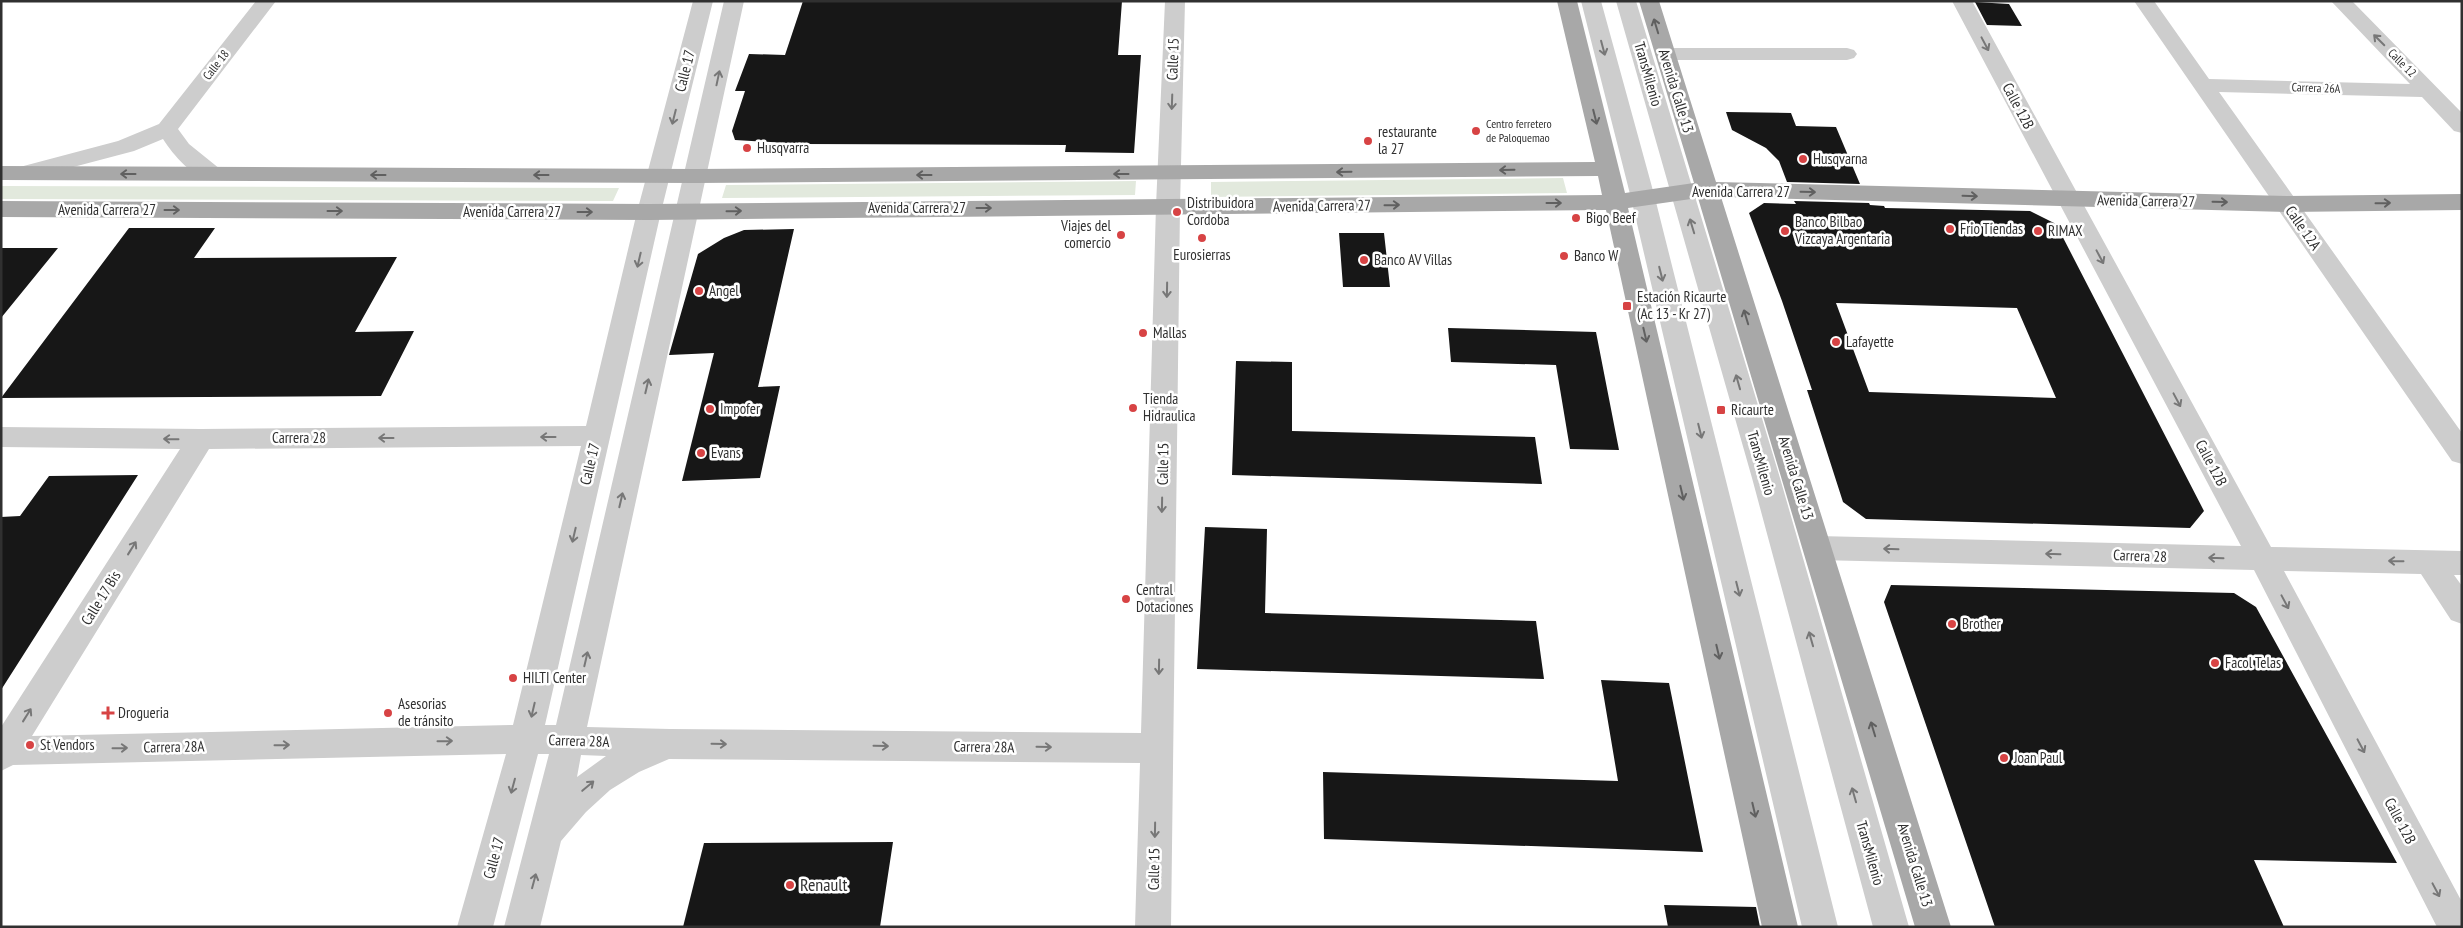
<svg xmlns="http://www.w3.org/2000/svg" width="2463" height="928" font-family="'PT Sans Narrow',sans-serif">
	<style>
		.green { fill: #e2e9dd }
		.building { fill: #171717; fill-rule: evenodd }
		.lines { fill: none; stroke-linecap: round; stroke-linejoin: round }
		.minor { fill: #cdcdcd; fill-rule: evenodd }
		.major { fill: #a8a8a8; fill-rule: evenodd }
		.oneway { stroke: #606060 }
		.oneway2 { stroke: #777 }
		.poi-dot { fill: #d74344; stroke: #fff; stroke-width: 2 }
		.labels { text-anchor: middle; stroke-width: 5; stroke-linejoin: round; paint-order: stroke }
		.far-street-label { font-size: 12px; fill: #303030; stroke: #fff }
		.far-poi-label { font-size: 12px; fill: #303030; stroke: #fff; text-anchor: start }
		.street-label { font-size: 15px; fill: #303030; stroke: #fff }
		.poi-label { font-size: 15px; fill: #303030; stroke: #fff; text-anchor: start }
		.near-poi-label { font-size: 18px; fill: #303030; stroke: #fff; text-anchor: start }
	</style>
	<rect width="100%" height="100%" fill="#fff"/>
	<path class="green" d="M1563,178l4,15 -356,4v-15z
		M1136,181l-1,14 -413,3 4,-13z
		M1,186l618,2 -6,13 -612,-2z"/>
	<path class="building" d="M803,1h319l-4,54h23l-7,98 -69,-1 1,-7 -263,-1 -68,-4 -3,-9 13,-40h-10l14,-37 36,1z
		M1975,2l34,2 13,22 -35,-1z
		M1726,112l65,1 5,13 40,1 24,57 -73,-2 -8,-21 -13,-13 -34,-18z
		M1794,201l75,2 1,2 14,1 1,2 145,3 26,13 148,287 -14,17 -324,-9 -23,-17 -36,-112h5l-30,-89 -33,-88 15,-10 32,1zM1836,303l181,5 39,90 -187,-6z
		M129,228h86l-21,30 203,-1 -42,75 59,-1 -33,65 -380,2z
		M794,229l-36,158 22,-1 -20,92 -78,3 32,-128 -45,2 29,-101 26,-16 20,-8z
		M1339,233h45l6,54h-47z
		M1,248h57l-57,70z
		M1448,328l148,4 23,118 -49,-1 -14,-84 -105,-3z
		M1236,361l56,1v69l243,6 7,47 -310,-9z
		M138,475l-137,215v-173l19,-1 29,-40z
		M1205,527l62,2 -2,84 271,8 8,58 -347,-10z
		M1891,585l343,8 22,14 141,256 -143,-3 30,67h-289l-111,-325z
		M1601,680l68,3 34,169 -379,-13 -1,-67 295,9z
		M893,842l-13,85h-197l21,-84z
		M1664,905l92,2 4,20h-92z"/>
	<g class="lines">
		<path class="minor" d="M256,1h20l-98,128 11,15 31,25 3,5 -3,5c-22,6 -46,-23 -57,-40l-29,12 -110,29 -8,-2 -3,-5 3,-5 102,-27 41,-17z
			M693,1h20l-52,211 -116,513h11l168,-724h20l-157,726 83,2 471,4 15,-527 9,-205h20l-5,205 -9,721h-36l5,-164 -471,-4 -30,13 -29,18 -24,22 -25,29 -21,86h-36l45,-173h-11l-45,173h-36l49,-173 -493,11 -12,6v-44l179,-278 -179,-2v-20l200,2 385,-3 51,-214zM581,446l-68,279 -481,11 177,-287zM581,755l25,1 -29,21z
			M1581,1h20l54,197 183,729h-36l-171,-729z
			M1616,1h20l144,477 129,449h-36l-121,-449z
			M1952,1h20l299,546 191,4v24h-8l8,11v38l-11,-4 -30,-46 -137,-3 178,331v25h-25l-183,-357 -437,-10 -10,-4 -4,-8 4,-8 10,-4 424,10z
			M2134,1h20l55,78 201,5 -79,-83h21l110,112v20l-8,-2 -32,-34 -203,-5 243,341v31l-10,-3z
			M1665,48h182l7,2 3,4 -3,4 -7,2h-182l-7,-2 -3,-4 3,-4z"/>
		<path class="major" d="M1557,1h20l48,192 69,-10 -55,-182h20l57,181 571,14 175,-2v16l-175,2 -566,-15 230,730h-36l-217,-729 -70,10 170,719h-36l-156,-717 -957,10 -648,-3v-16l648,3 953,-9 -4,-19 -902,7 -695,-3v-14l695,3 899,-7z"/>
	</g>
	<defs><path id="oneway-shaft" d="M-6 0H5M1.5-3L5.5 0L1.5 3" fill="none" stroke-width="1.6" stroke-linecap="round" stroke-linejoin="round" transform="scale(1.25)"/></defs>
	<g class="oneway">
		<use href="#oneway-shaft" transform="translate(1656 26) rotate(-107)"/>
		<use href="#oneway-shaft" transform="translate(1595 117) rotate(76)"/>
		<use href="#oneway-shaft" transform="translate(1507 170) rotate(179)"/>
		<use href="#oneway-shaft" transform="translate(1344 172) rotate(179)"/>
		<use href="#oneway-shaft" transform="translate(128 174) rotate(-180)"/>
		<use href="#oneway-shaft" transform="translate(1121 174) rotate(180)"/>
		<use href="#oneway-shaft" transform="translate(378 175) rotate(-180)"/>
		<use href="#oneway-shaft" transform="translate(541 175) rotate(-180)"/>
		<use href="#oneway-shaft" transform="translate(924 175) rotate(180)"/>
		<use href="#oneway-shaft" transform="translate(1808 192) rotate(1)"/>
		<use href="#oneway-shaft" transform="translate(1970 196) rotate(2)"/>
		<use href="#oneway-shaft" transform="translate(2220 202) rotate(1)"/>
		<use href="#oneway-shaft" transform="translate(1554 203)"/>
		<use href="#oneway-shaft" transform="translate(2383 203) rotate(-1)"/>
		<use href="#oneway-shaft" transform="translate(1392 205) rotate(-1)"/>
		<use href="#oneway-shaft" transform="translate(984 208)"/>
		<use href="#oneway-shaft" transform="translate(172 210)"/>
		<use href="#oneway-shaft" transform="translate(335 211)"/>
		<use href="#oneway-shaft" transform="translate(734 211) rotate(-1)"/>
		<use href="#oneway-shaft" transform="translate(585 212)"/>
		<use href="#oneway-shaft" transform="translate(1746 317) rotate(-107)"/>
		<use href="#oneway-shaft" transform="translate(1645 335) rotate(77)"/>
		<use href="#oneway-shaft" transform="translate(1682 493) rotate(77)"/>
		<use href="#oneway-shaft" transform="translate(1718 652) rotate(77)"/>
		<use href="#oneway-shaft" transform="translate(1873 729) rotate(-107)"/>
		<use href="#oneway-shaft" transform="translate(1754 810) rotate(77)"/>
	</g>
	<g class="oneway2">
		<use href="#oneway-shaft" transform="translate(2379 40) rotate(-135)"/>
		<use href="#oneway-shaft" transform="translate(1985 44) rotate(62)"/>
		<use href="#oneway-shaft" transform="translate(1603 48) rotate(75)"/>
		<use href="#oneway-shaft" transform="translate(718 78) rotate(-78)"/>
		<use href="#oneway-shaft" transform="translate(1172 102) rotate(92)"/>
		<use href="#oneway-shaft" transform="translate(674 117) rotate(104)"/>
		<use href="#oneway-shaft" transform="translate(1692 226) rotate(-107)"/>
		<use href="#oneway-shaft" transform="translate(2100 257) rotate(62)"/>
		<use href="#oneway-shaft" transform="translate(639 260) rotate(103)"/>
		<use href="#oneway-shaft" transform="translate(1661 274) rotate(76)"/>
		<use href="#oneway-shaft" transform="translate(1167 290) rotate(91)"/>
		<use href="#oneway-shaft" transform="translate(1738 382) rotate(-106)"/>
		<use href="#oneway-shaft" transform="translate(647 386) rotate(-77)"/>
		<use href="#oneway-shaft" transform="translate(2177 400) rotate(62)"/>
		<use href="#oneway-shaft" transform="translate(1700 431) rotate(76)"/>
		<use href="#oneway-shaft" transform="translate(548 437) rotate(180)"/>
		<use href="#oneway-shaft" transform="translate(386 438) rotate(180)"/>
		<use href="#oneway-shaft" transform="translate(171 439) rotate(-179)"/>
		<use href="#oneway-shaft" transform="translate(621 500) rotate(-77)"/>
		<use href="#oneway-shaft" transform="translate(1162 505) rotate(91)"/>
		<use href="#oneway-shaft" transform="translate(574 535) rotate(103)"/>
		<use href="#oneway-shaft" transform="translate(132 548) rotate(-58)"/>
		<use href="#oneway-shaft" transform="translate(1891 549) rotate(-178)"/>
		<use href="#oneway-shaft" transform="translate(2053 554) rotate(-178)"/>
		<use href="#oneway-shaft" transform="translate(2216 558) rotate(-178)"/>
		<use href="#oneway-shaft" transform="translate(2396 561) rotate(-179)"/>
		<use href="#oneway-shaft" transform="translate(1738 589) rotate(76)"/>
		<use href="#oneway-shaft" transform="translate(2285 602) rotate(62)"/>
		<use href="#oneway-shaft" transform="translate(1811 639) rotate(-106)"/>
		<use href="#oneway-shaft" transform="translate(586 659) rotate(-77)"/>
		<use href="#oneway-shaft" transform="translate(1159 667) rotate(91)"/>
		<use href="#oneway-shaft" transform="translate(533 710) rotate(103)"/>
		<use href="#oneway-shaft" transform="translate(27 715) rotate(-58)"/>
		<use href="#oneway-shaft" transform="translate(445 741) rotate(-1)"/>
		<use href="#oneway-shaft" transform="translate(719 744) rotate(1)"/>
		<use href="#oneway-shaft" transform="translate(282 745) rotate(-1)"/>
		<use href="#oneway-shaft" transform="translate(881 746) rotate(1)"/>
		<use href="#oneway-shaft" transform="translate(2361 746) rotate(62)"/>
		<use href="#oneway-shaft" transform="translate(1044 747) rotate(1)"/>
		<use href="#oneway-shaft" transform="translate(120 748) rotate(-1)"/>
		<use href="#oneway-shaft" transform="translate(513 786) rotate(105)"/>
		<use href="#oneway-shaft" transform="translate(588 786) rotate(-40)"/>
		<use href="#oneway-shaft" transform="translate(1854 795) rotate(-106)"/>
		<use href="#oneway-shaft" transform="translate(1155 830) rotate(91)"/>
		<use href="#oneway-shaft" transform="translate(534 881) rotate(-75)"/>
		<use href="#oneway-shaft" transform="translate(2436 890) rotate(62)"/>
	</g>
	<g class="poi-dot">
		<circle cx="1476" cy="131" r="5"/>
		<circle cx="1368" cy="141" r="5"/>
		<circle cx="747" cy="148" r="5"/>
		<circle cx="1803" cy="159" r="5"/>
		<circle cx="1177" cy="212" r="5"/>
		<circle cx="1576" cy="218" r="5"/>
		<circle cx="1950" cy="229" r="5"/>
		<circle cx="1785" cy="231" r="5"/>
		<circle cx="2038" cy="231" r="5"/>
		<circle cx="1121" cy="235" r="5"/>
		<circle cx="1202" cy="238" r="5"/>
		<circle cx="1564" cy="256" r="5"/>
		<circle cx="1364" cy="260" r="5"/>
		<circle cx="699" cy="291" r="5"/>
		<rect x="1622" y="301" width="10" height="10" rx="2.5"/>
		<circle cx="1143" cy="333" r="5"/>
		<circle cx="1836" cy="342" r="5"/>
		<circle cx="1133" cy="408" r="5"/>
		<circle cx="710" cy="409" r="5"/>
		<rect x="1716" y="405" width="10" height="10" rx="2.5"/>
		<circle cx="701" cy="453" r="5"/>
		<circle cx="1126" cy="599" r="5"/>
		<circle cx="1952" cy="624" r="5"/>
		<circle cx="2215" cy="663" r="5"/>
		<circle cx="513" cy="678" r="5"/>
		<path d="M105.5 705.5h5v5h5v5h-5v5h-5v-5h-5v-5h5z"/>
		<circle cx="388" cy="713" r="5"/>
		<circle cx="30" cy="745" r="5"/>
		<circle cx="2004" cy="758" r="5"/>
		<circle cx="790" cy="885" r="5"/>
	</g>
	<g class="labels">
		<g class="far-street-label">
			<text transform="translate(2402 63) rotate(45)" y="4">Calle 12</text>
			<text transform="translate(216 65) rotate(-52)" y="4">Calle 18</text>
			<text transform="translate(2316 88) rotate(2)" y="4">Carrera 26A</text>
		</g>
		<g class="far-poi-label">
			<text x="1486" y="128">Centro ferretero<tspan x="1486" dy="14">de Paloquemao</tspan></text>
		</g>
		<g class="street-label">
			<text transform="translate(1173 59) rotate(-88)" y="5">Calle 15</text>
			<text transform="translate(685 71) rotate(-76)" y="5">Calle 17</text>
			<text transform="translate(1648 74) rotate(74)" y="5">TransMilenio</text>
			<text transform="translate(1676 91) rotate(73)" y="5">Avenida Calle 13</text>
			<text transform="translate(2018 106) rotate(62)" y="5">Calle 12B</text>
			<text x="1741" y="197">Avenida Carrera 27</text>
			<text transform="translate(2146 201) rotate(1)" y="5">Avenida Carrera 27</text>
			<text transform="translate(1322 206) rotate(-1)" y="5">Avenida Carrera 27</text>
			<text x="917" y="213">Avenida Carrera 27</text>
			<text x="107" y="215">Avenida Carrera 27</text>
			<text x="512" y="217">Avenida Carrera 27</text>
			<text transform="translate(2303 228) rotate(55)" y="5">Calle 12A</text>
			<text x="299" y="443">Carrera 28</text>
			<text transform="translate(1761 463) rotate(74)" y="5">TransMilenio</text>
			<text transform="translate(2211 463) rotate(62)" y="5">Calle 12B</text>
			<text transform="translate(590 464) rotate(-77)" y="5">Calle 17</text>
			<text transform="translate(1163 464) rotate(-89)" y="5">Calle 15</text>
			<text transform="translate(1796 478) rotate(73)" y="5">Avenida Calle 13</text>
			<text transform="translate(2140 556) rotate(2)" y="5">Carrera 28</text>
			<text transform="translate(101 598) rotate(-58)" y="5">Calle 17 Bis</text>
			<text transform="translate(579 741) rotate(2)" y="5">Carrera 28A</text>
			<text transform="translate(174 747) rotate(-1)" y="5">Carrera 28A</text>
			<text transform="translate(984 747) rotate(1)" y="5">Carrera 28A</text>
			<text transform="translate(2400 821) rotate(62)" y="5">Calle 12B</text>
			<text transform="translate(1870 853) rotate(74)" y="5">TransMilenio</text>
			<text transform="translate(494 858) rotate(-75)" y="5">Calle 17</text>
			<text transform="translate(1915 865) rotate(73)" y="5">Avenida Calle 13</text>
			<text transform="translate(1154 869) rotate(-89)" y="5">Calle 15</text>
		</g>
		<g class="poi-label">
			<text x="1378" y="137">restaurante<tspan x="1378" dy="17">la 27</tspan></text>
			<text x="757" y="153">Husqvarra</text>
			<text x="1813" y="164">Husqvarna</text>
			<text x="1187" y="208">Distribuidora<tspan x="1187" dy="17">Cordoba</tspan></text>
			<text x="1586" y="223">Bigo Beef</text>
			<text x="1795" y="227">Banco Bilbao<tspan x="1795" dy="17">Vizcaya Argentaria</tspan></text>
			<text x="1111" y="231" text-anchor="end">Viajes del<tspan x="1111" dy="17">comercio</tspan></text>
			<text x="1960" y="234">Frio Tiendas</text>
			<text x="2048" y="236">RIMAX</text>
			<text x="1202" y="260" text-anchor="middle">Eurosierras</text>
			<text x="1574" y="261">Banco W</text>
			<text x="1374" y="265">Banco AV Villas</text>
			<text x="709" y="296">Angel</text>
			<text x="1637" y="302">Estación Ricaurte<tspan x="1637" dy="17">(Ac 13 - Kr 27)</tspan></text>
			<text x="1153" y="338">Mallas</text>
			<text x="1846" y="347">Lafayette</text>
			<text x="1143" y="404">Tienda<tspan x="1143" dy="17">Hidraulica</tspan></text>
			<text x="720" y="414">Impofer</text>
			<text x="1731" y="415">Ricaurte</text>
			<text x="711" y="458">Evans</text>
			<text x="1136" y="595">Central<tspan x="1136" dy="17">Dotaciones</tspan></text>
			<text x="1962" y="629">Brother</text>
			<text x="2225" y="668">Facol Telas</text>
			<text x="523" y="683">HILTI Center</text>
			<text x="398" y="709">Asesorias<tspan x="398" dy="17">de tránsito</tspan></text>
			<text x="118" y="718">Drogueria</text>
			<text x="40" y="750">St Vendors</text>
			<text x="2014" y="763">Joan Paul</text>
		</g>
		<g class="near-poi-label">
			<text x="800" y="891">Renault</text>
		</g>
	</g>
	<rect width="2463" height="928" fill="none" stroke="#303030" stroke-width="5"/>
</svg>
